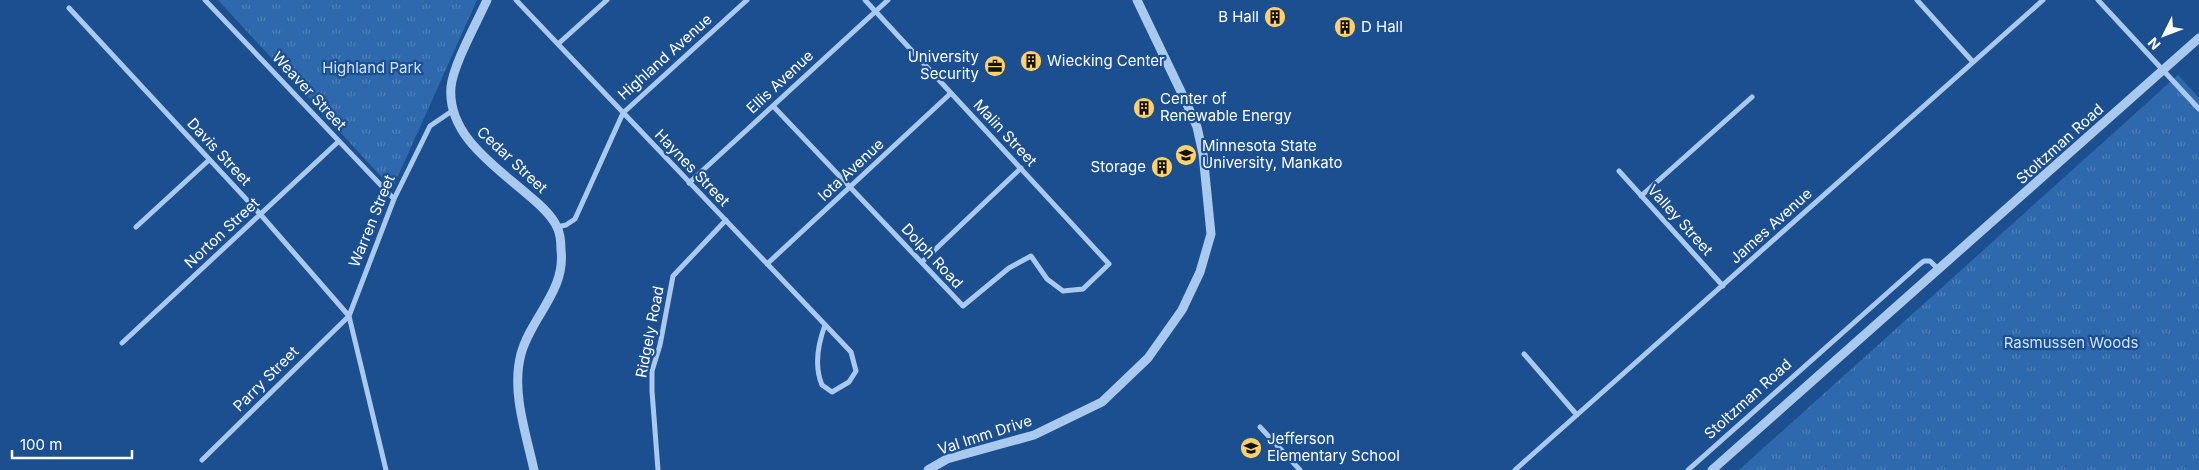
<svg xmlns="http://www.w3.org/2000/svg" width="2199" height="470" font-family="Inter,sans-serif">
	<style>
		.park { fill: url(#park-tufts) }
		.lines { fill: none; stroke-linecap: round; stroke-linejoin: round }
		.minor { stroke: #a9c9ee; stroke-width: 5 }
		.tertiary { stroke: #a9c9ee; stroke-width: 9 }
		.labels { text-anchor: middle; stroke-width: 4.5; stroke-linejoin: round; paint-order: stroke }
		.poi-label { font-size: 15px; fill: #fff; stroke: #1b4f8f; text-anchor: start }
		.street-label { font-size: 15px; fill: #fff; stroke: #1b4f8f }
		.park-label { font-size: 15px; fill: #cfe3fa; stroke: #1b4f8f }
	</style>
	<defs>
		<pattern id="park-tufts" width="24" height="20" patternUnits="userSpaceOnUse" patternTransform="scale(1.25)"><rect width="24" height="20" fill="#2e69ad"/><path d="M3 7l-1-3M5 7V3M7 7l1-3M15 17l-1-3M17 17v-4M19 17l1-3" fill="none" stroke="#4d80b9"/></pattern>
	</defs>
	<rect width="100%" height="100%" fill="#1b4f8f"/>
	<path class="park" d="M218,0h259l-83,185 -6,-1z
		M2178,75l21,23v372h-460z"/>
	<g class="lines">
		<path class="minor" d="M205,0l189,199
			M516,0l335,352 5,19 -7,11 -17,10 -10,-7c-8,-19 -4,-41 3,-60
			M1917,0l56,62
			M2098,0l101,109
			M69,8l192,207 88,101 -147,144
			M558,44l49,-44
			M773,106l190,200 46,-38 22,-12 16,23 16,12 20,-2 26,-25 -244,-264
			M1619,171l104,115
			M689,183l199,-183
			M1641,196l111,-99
			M136,227l73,-67
			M557,227l9,-2 9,-6 48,-106 124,-113
			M922,262l99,-94
			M767,264l184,-171
			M122,343l217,-202
			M1524,354l53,61
			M1260,427l40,43
			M386,470l-37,-154 45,-117 36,-73 22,-15
			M658,470l-6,-79v-20l8,-26 13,-69 53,-56
			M1515,470l528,-470
			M1688,470l232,-206 4,-3h6l9,9"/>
		<path class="tertiary" d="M487,0c-10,22 -34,65 -36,87 -4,48 44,79 76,107 11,9 24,20 30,33 3,6 4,16 4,23 5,41 -30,67 -40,104 -10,37 5,79 13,116
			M928,470l19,-11 87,-24 68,-33 46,-44 34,-48 18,-38 11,-38 -8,-80 -6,-27 -11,-25 -49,-102
			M1712,470l487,-432"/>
	</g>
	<defs>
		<g id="building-disc" transform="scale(1.125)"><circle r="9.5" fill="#ffd166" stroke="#1b4f8f"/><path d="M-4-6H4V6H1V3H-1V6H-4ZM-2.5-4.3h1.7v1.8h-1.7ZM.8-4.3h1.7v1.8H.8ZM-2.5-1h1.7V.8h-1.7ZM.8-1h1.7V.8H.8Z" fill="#111"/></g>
		<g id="office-disc" transform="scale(1.125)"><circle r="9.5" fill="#ffd166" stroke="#1b4f8f"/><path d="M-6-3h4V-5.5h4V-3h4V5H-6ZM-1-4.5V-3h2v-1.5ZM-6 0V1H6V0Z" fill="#111"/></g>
		<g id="university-disc" transform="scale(1.125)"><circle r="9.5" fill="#ffd166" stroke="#1b4f8f"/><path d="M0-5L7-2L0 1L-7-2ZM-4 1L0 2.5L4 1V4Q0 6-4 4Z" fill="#111"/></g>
		<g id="school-disc" transform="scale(1.125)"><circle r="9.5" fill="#ffd166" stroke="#1b4f8f"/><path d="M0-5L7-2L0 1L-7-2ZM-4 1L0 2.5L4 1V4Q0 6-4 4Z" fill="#111"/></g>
	</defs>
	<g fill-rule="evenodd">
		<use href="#building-disc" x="1275" y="17"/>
		<use href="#building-disc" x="1345" y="27"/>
		<use href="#building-disc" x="1031" y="61"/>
		<use href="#office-disc" x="995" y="66"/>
		<use href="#building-disc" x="1144" y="108"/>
		<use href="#university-disc" x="1186" y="155"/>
		<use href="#building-disc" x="1162" y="167"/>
		<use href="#school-disc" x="1251" y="448"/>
	</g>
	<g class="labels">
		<g class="poi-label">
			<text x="1259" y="22" text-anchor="end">B Hall</text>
			<text x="1361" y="32">D Hall</text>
			<text x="979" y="62" text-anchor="end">University<tspan x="979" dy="17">Security</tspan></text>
			<text x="1047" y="66">Wiecking Center</text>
			<text x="1160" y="104">Center of<tspan x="1160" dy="17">Renewable Energy</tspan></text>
			<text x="1202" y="151">Minnesota State<tspan x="1202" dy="17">University, Mankato</tspan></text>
			<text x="1146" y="172" text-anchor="end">Storage</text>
			<text x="1267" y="444">Jefferson<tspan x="1267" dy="17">Elementary School</tspan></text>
		</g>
		<g class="street-label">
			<text transform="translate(665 57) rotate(-42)" y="5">Highland Avenue</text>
			<text transform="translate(780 82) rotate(-43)" y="5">Ellis Avenue</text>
			<text transform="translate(309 91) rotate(47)" y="5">Weaver Street</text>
			<text transform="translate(1005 133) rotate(47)" y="5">Malin Street</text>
			<text transform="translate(2060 144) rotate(-42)" y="5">Stoltzman Road</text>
			<text transform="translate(219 152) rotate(47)" y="5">Davis Street</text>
			<text transform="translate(512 160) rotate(43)" y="5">Cedar Street</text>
			<text transform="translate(692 168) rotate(46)" y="5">Haynes Street</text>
			<text transform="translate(851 170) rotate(-43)" y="5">Iota Avenue</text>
			<text transform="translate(1680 220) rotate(48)" y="5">Valley Street</text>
			<text transform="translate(372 221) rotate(-68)" y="5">Warren Street</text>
			<text transform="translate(1771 226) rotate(-42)" y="5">James Avenue</text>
			<text transform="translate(222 233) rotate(-43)" y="5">Norton Street</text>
			<text transform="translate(932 256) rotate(47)" y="5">Dolph Road</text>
			<text transform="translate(650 332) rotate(-79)" y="5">Ridgely Road</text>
			<text transform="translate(266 379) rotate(-45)" y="5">Parry Street</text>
			<text transform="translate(1748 399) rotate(-42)" y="5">Stoltzman Road</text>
			<text transform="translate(985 435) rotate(-18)" y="5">Val Imm Drive</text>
		</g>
		<g class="park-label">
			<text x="372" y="73">Highland Park</text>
			<text x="2071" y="348">Rasmussen Woods</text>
		</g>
	</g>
	<g transform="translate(2164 35) rotate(228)" stroke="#1b4f8f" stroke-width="4" paint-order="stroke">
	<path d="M0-4L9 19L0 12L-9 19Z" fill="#ffffff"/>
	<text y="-8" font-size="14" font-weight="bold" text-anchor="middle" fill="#ffffff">N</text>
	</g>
	<path d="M12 450v8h120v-8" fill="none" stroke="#ffffff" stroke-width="2.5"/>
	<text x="20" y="450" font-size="15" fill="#ffffff" stroke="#1b4f8f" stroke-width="4" paint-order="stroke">100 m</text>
</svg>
